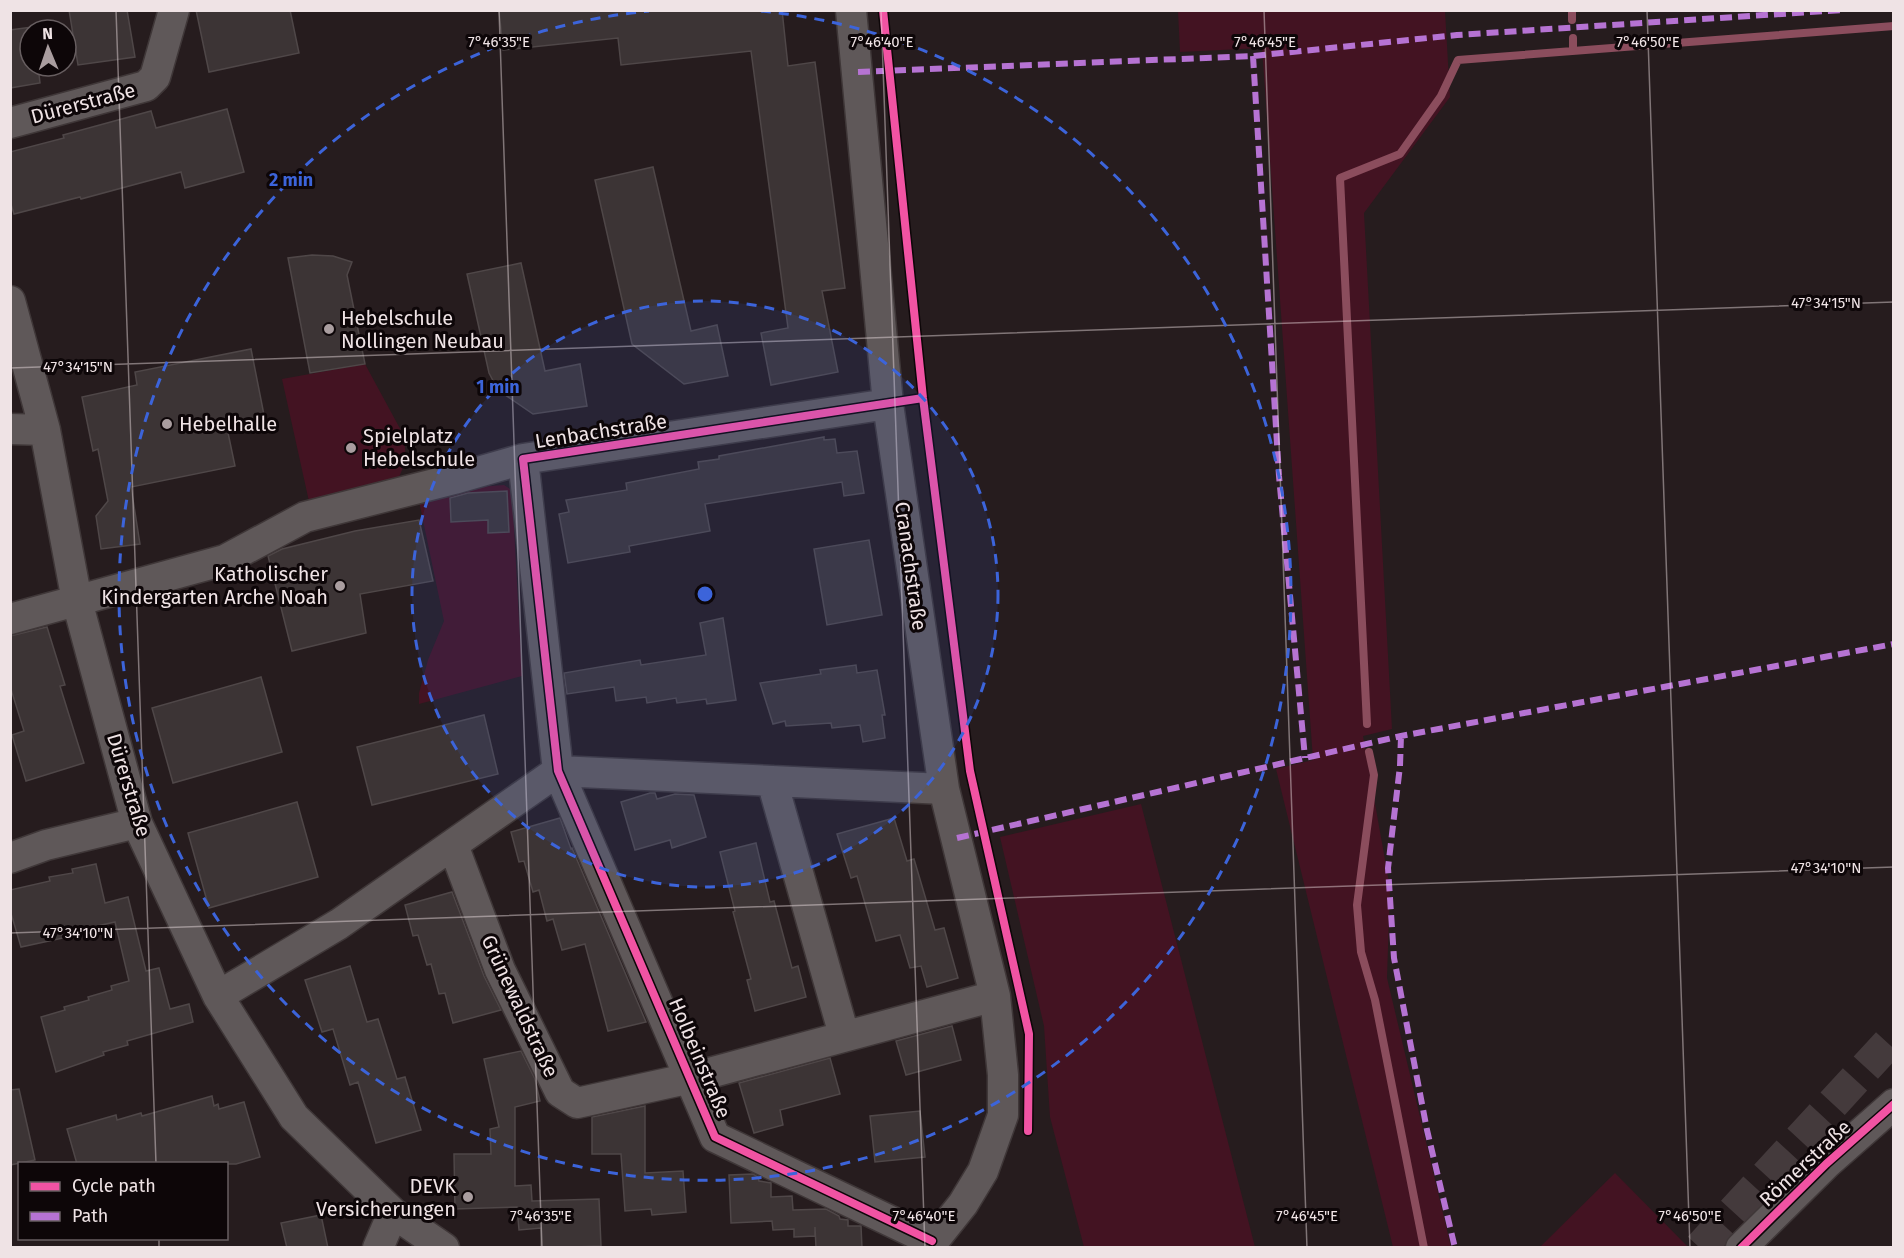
<svg xmlns="http://www.w3.org/2000/svg" width="1904" height="1258" font-family="'Fira Sans',sans-serif">
	<style>
		.green { fill: #431322 }
		.lines { fill: none; stroke-linecap: round; stroke-linejoin: round }
		.stream { stroke: #8b4d5d; stroke-width: 8 }
		.building { fill: #3c3435; stroke: #4f4748; stroke-width: 1.5 }
		.primary-tunnel { stroke: #443a3c; stroke-width: 33; stroke-dasharray: 33 16; stroke-linecap: butt }
		.minor-casing { stroke: #3f3738; stroke-width: 33 }
		.minor { stroke: #5f5859; stroke-width: 30 }
		.quiet { stroke: #b673d3; stroke-width: 6; stroke-dasharray: 12 6; stroke-linecap: butt }
		.cycleway-casing { stroke: #0d0608; stroke-width: 11 }
		.cycleway { stroke: #f153a3; stroke-width: 8 }
		.ticks { fill: none; stroke: #efe3e5; stroke-width: 1.5; stroke-opacity: 0.45 }
		.ring { fill: none; stroke: #3c64da; stroke-width: 3; stroke-dasharray: 10 8 }
		.poi-dot { fill: #a99d9f; stroke: #0d0608; stroke-width: 2 }
		.labels { text-anchor: middle; stroke-width: 6; stroke-linejoin: round; paint-order: stroke }
		.street-label { font-size: 20px; fill: #efe3e5; stroke: #0d0608 }
		.poi-label { font-size: 20px; fill: #efe3e5; stroke: #0d0608; text-anchor: start }
		.ticks-label { font-size: 15px; text-anchor: middle; fill: #efe3e5; stroke: #0d0608; stroke-width: 6; stroke-linejoin: round; paint-order: stroke }
		.centre { fill: #3c64da; stroke: #0d0608; stroke-width: 3 }
		.ring-label { font-size: 18px; text-anchor: middle; font-weight: bold; fill: #3c64da; stroke: #0d0608; stroke-width: 6; stroke-linejoin: round; paint-order: stroke }
	</style>
	<rect width="100%" height="100%" fill="#261c1e"/>
	<path class="green" d="M1178,11h267l5,86 -86,116 28,516 -29,7 27,152 -3,90 64,269h-58l-117,-478 37,-9 -51,-712 -82,4z
		M365,364l39,72 2,25 -11,25 -83,29 -30,-136z
		M504,485l6,4 3,20 9,167 -103,28v-11l9,-33 16,-39 -25,-120 59,-14z
		M1141,804l114,443h-171l-34,-130 -6,-91 -44,-189z
		M1615,1173l73,74h-148z"/>
	<g class="lines">
		<path class="stream" d="M1572,10v10
			M1573,38v13
			M1367,724l-27,-546 60,-24 41,-58 17,-36 436,-34
			M1369,752l5,23 -17,130 4,47 14,48 49,248"/>
	</g>
	<path class="building" d="M69,10h58l8,47 -57,8z
		M196,10h94l9,43 -90,19z
		M499,10h283l6,56 27,-4 30,226 -23,3 16,81 -67,13 -10,-52 27,-5 -37,-277 -130,14 -3,-27 -115,12z
		M32,27l-2,39h8l2,17 -30,5v-58z
		M227,109l17,63 -59,16 -4,-16 -100,27 -1,-2 -66,17 -4,-13v-49l54,-14 -1,-3 88,-24 5,17z
		M653,167l38,164 26,-6 11,51 -44,8 -52,-40 -37,-164z
		M312,255l21,1 19,6 -5,13 18,89 -55,9 -22,-115z
		M521,263l24,108 35,-7 7,42 -54,8 -35,-24 -9,-17 -22,-99z
		M251,349l14,71 -38,8 8,38 -104,21 9,57 -39,5 -5,-33 12,-15 -10,-52 -5,2 -11,-54 55,-12 -2,-13z
		M824,437v3l11,-1 2,14 20,-2 7,42 -20,3 -2,-14 -137,22 5,27 -81,15 1,6 -62,11 -9,-49 10,-2 -3,-12 61,-10 -1,-7 73,-14 -1,-7 21,-3v-3z
		M507,491l2,41 -21,1v-13l-37,2 -1,-24 18,-5z
		M419,520l14,61 -73,13 6,39 -74,18 -24,-95 14,-7 73,-18z
		M869,540l13,75 -55,10 -13,-76z
		M723,618l13,82 -29,4 -1,-5 -29,4 -1,-5 -29,5 -1,-6 -30,4 -2,-14 -47,7 -3,-21 76,-13 1,5 65,-10 -6,-32z
		M47,627l18,58 -5,1 24,77 -58,18 -14,-46 12,-4 -14,-45v-50z
		M856,665l1,8 20,-3 8,45h-3l3,23 -22,4 -3,-17 -28,3 -1,-5 -45,3 -1,-5 -12,3 -13,-41 61,-9 -1,-4z
		M261,677l21,75 -109,31 -21,-75z
		M484,715l14,59 -126,31 -15,-58z
		M650,793h5l2,6 18,-5 19,1 12,42 -34,11 -2,-8 -35,10 -14,-48z
		M297,802l21,75 -109,31 -21,-75z
		M560,818l11,31 1,-1 74,174 -38,9 -23,-87 -23,6 -9,-31 -6,2 -8,-31 -6,2 -9,-31 -5,1 -8,-30z
		M894,818l13,43 7,-2 21,71 9,-2 14,50 -31,9 -6,-21 -11,2 -10,-33 -24,6 -19,-65 -6,2 -14,-44z
		M756,843l14,59 4,-1 18,67 6,-2 8,31 -51,14 -8,-31 4,-1 -18,-67 2,-1 -15,-59z
		M96,864l9,39 23,-6 18,74 13,-3 11,41 19,-5 4,18 -66,19 1,4 -25,7 1,3 -48,17 -15,-55 24,-7 -1,-3 25,-7 -1,-3 24,-7 -1,-4 18,-5 -14,-59 -53,12 1,4 -42,9 -11,-37v-20l40,-9 -1,-4 24,-4 -1,-4z
		M452,892l32,84 17,34 -48,13 -8,-30 -6,1 -8,-30 -4,1 -9,-30 -5,1 -8,-31z
		M350,966l17,56 11,-3 19,60 8,-2 16,53 -45,13 -18,-61 -8,3 -17,-56 -11,3 -17,-52z
		M952,1026l9,34 -55,15 -10,-34z
		M521,1051l14,28 5,22 -25,6v79l16,-1 1,16 67,-2 2,47 -60,2v-20l-22,2 -2,-23 -62,2 -1,-55h37l-1,-25 9,-2 -15,-68z
		M830,1058l10,36 -60,16 3,15 -29,8 -15,-50z
		M19,1089l16,71 -25,5v-75z
		M212,1096l2,10 4,-2 1,5 25,-7 16,55 -24,7h-159l-10,-35 49,-14 1,5 24,-7 1,3z
		M645,1106v67l38,-2 3,41 -34,3 -1,-6 -26,2 -4,-57h-29v-37z
		M920,1111l5,46 -50,5 -5,-46z
		M753,1174l5,3 1,4 12,2v14l21,-1 1,14 33,-1 13,7 1,3 8,1v6h13l1,22h-46l-1,-21v9l-21,1v-8l-21,1 -1,-9 -41,2 -2,-48z
		M321,1215l7,33h-41l-6,-25z"/>
	<g class="lines">
		<path class="primary-tunnel" d="M1700,1248l194,-211"/>
		<g class="minor-casing">
			<path id="minor" d="M851,10l37,394 56,385 51,207 8,79v40l-20,56 -20,33 -35,44
				M10,123l136,-37 9,-9 19,-67
				M10,301l35,129 32,171 60,222 81,173 76,121 99,96 51,35
				M888,404l-365,55 35,312 157,366 217,104
				M10,429l35,1
				M10,619l215,-59 80,-43 149,-38 69,-20
				M772,781l72,254
				M453,845l47,125 60,122 17,11 114,-25 304,-82
				M10,858l36,-13 91,-22
				M218,996l121,-72 219,-153 386,18
				M378,1248l15,-35
				M1741,1248l85,-84 68,-60"/>
		</g>
		<use href="#minor" class="minor"/>
		<path class="quiet" d="M1253,56l26,420 26,282
			M858,72l395,-16 204,-21 385,-25
			M1401,736l-1,30 -12,102 6,90 33,172 28,118
			M957,838l444,-102 493,-92"/>
		<g class="cycleway-casing">
			<path id="cycleway" d="M883,10l40,388 47,373 59,263 -1,97
				M923,398l-400,61 35,312 157,366 217,104
				M1741,1248l85,-84 68,-60"/>
		</g>
		<use href="#cycleway" class="cycleway"/>
	</g>
	<path class="ticks" d="M116,10l40,1154M499,10l43,1238M881,10l44,1238M1264,10l43,1238M1647,10l43,1238M10,368l1884,-66M10,933l1884,-66M159,1238v10"/>
	<circle cx="705" cy="594" r="293" fill="#3c64da" fill-opacity=".12"/>
	<g class="ring">
		<circle cx="705" cy="594" r="293"/>
		<path d="M761 11A586 586 0 1 1 649 11"/>
	</g>
	<g class="poi-dot">
		<circle cx="329" cy="329" r="6"/>
		<circle cx="167" cy="424" r="6"/>
		<circle cx="351" cy="448" r="6"/>
		<circle cx="340" cy="586" r="6"/>
		<circle cx="468" cy="1197" r="6"/>
	</g>
	<g class="labels">
		<g class="street-label">
			<text transform="translate(83 103) rotate(-15)" y="7">Dürerstraße</text>
			<text transform="translate(601 431) rotate(-9)" y="7">Lenbachstraße</text>
			<text transform="translate(911 566) rotate(82)" y="7">Cranachstraße</text>
			<text transform="translate(129 785) rotate(73)" y="7">Dürerstraße</text>
			<text transform="translate(520 1006) rotate(65)" y="7">Grünewaldstraße</text>
			<text transform="translate(700 1058) rotate(67)" y="7">Holbeinstraße</text>
			<text transform="translate(1805 1163) rotate(-43)" y="7">Römerstraße</text>
		</g>
		<g class="poi-label">
			<text x="341" y="325">Hebelschule<tspan x="341" dy="23">Nollingen Neubau</tspan></text>
			<text x="179" y="431">Hebelhalle</text>
			<text x="363" y="443">Spielplatz<tspan x="363" dy="23">Hebelschule</tspan></text>
			<text x="328" y="581" text-anchor="end">Katholischer<tspan x="328" dy="23">Kindergarten Arche Noah</tspan></text>
			<text x="456" y="1193" text-anchor="end">DEVK<tspan x="456" dy="23">Versicherungen</tspan></text>
		</g>
	</g>
	<g class="ticks-label">
		<text x="499" y="47">7°46'35"E</text>
		<text x="882" y="47">7°46'40"E</text>
		<text x="1265" y="47">7°46'45"E</text>
		<text x="1648" y="47">7°46'50"E</text>
		<text x="1826" y="308">47°34'15"N</text>
		<text x="78" y="372">47°34'15"N</text>
		<text x="1826" y="873">47°34'10"N</text>
		<text x="78" y="938">47°34'10"N</text>
		<text x="541" y="1221">7°46'35"E</text>
		<text x="924" y="1221">7°46'40"E</text>
		<text x="1307" y="1221">7°46'45"E</text>
		<text x="1690" y="1221">7°46'50"E</text>
	</g>
	<circle cx="705" cy="594" r="9" class="centre"/>
	<g class="ring-label">
		<text x="291" y="186">2 min</text>
		<text x="498" y="393">1 min</text>
	</g>
	<rect width="1904" height="1258" fill="none" stroke="#efe3e5" stroke-width="24"/>
	<rect x="18" y="1162" width="210" height="78" fill="#0d0608" stroke="#675e60" stroke-width="1.5"/>
	<rect x="30" y="1182" width="30" height="9" fill="#f153a3" stroke="#675e60" stroke-width="1.5"/>
	<text x="72" y="1192" font-size="18" fill="#efe3e5">Cycle path</text>
	<rect x="30" y="1212" width="30" height="9" fill="#b673d3" stroke="#675e60" stroke-width="1.5"/>
	<text x="72" y="1222" font-size="18" fill="#efe3e5">Path</text>
	<g transform="translate(48 48) rotate(358)"><circle r="28" fill="#0d0608" stroke="#675e60" stroke-width="1.5"/>
	<path d="M0-4.5L10 22L0 15L-10 22Z" fill="#a99d9f"/>
	<text y="-9" font-size="16" font-weight="bold" text-anchor="middle" fill="#efe3e5">N</text>
	</g>
</svg>
